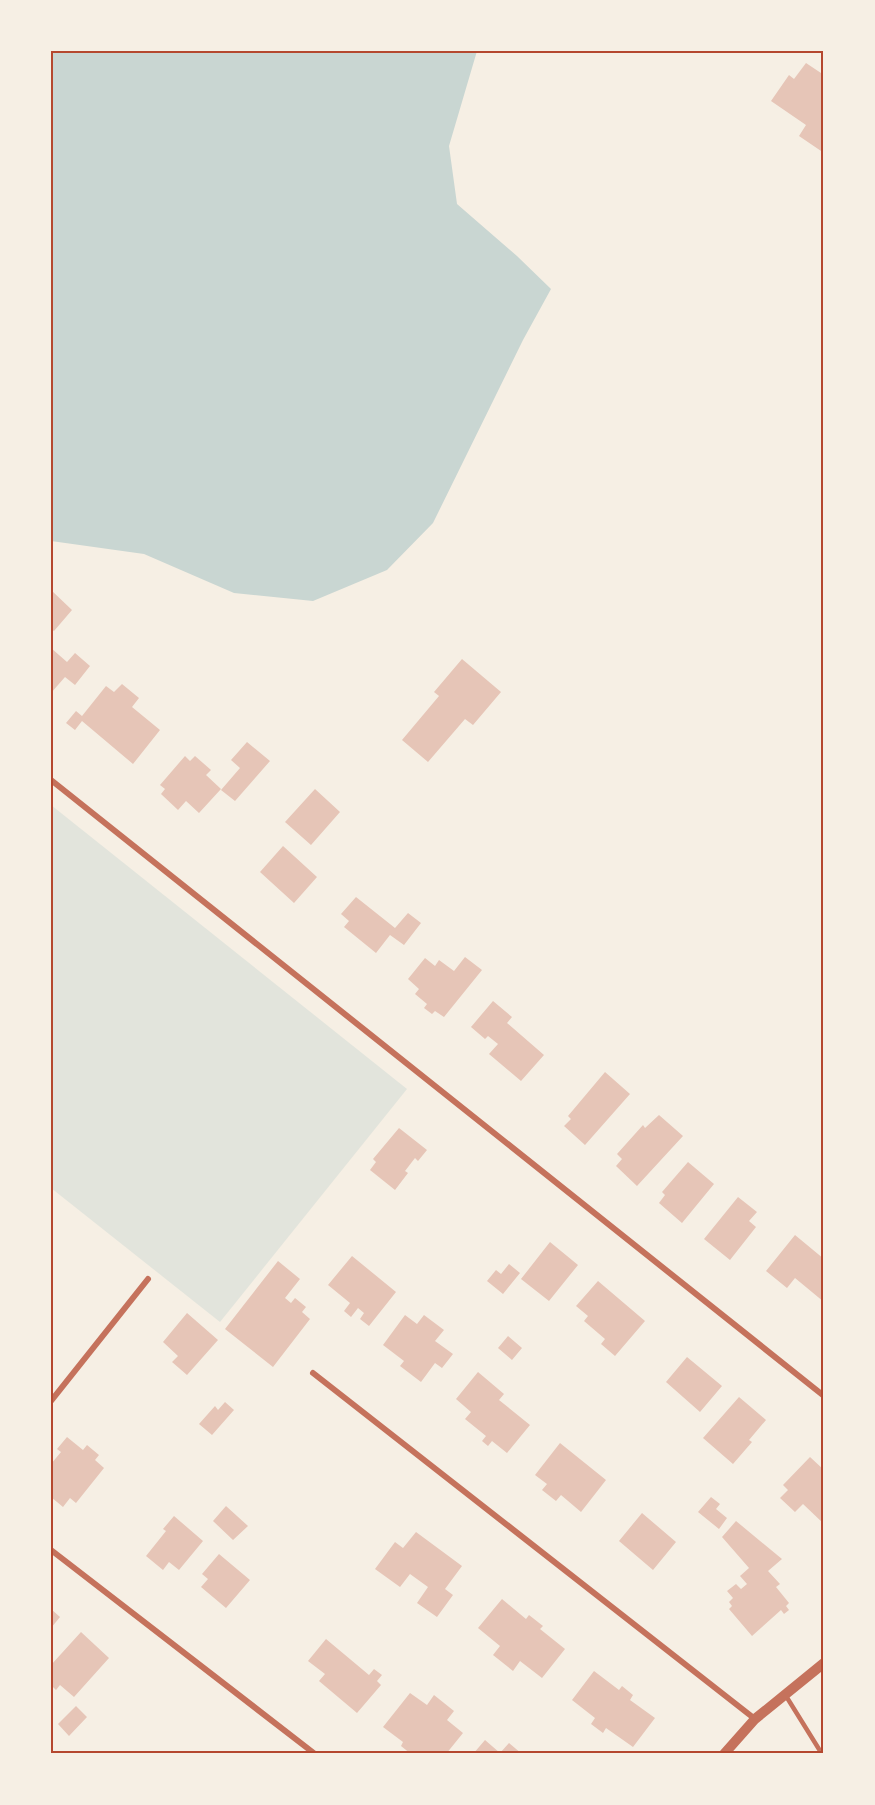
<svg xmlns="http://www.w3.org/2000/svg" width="875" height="1805" font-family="'Noto Sans',sans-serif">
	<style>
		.green { fill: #e2e4dc }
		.water { fill: #c9d6d2 }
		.building { fill: #e6c5b7 }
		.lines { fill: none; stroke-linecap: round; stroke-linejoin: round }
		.service { stroke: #c5725c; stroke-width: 4.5 }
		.minor { stroke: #c5725c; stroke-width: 6 }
		.tertiary { stroke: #c5725c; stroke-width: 10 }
		.neatline { fill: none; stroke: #b5482f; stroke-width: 2 }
	</style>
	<rect width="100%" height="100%" fill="#f6efe4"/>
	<path class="green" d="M51,805l356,284 -187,233 -169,-134z"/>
	<path class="water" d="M51,51h426l-28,95 8,58 60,52 34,33 -28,51 -90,183 -46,47 -74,31 -79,-8 -90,-39 -93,-13z"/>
	<path class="building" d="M806,63l18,12v78l-25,-17 7,-11 -35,-24 18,-26 5,4z
		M51,590l21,20 -18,21 -3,-2z
		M51,648l16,14 8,-9 15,13 -15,19 -10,-8 -14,16z
		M462,659l39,33 -28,33 -8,-6 -37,43 -26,-22 37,-44 -5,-4z
		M122,684l17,14 -7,9 28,23 -27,34 -51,-43 -7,9 -9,-7 10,-12 6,5 24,-30 8,6z
		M247,742l23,19 -35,40 -14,-11 19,-22 -9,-8z
		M185,756l5,5 5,-5 16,14 -5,5 15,14 -22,24 -13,-12 -8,9 -17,-16 4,-5 -5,-4z
		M315,789l25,23 -29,33 -26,-23z
		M283,846l34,31 -23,26 -34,-31z
		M356,897l39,31 13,-15 13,10 -17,22 -14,-10 -14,18 -32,-26 5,-6 -8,-7z
		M465,957l17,13 -38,47 -9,-6 -3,3 -8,-6 3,-4 -12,-10 4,-5 -11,-10 17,-21 10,8 4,-6 15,11z
		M493,1001l19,16 -5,6 37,32 -23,26 -32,-27 9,-10 -10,-8 -3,3 -14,-12z
		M605,1072l25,22 -45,51 -21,-19 7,-7 -3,-3z
		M659,1115l24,21 -46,50 -21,-20 6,-7 -5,-5 26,-29 2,3z
		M399,1128l28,22 -9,11 -3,-3 -10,13 3,2 -13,17 -25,-20 6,-8 -3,-3z
		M688,1162l26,22 -32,39 -23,-20 6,-8 -3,-3z
		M738,1197l19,15 -8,9 7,6 -26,33 -26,-21z
		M795,1235l29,24v43l-29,-24 -8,10 -21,-17z
		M550,1242l28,23 -29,36 -28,-22z
		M352,1256l44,36 -27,34 -9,-7 4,-6 -6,-5 -7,9 -7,-6 6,-8 -22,-18z
		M278,1261l22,18 -15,19 6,5 4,-5 11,9 -4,5 8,7 -37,48 -48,-38z
		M509,1264l11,9 -17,21 -16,-13 9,-11 5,4z
		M598,1281l47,40 -30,35 -14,-12 4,-5 -21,-18 4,-5 -12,-10z
		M187,1313l31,27 -31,35 -15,-13 6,-6 -15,-14z
		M405,1315l12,9 7,-9 20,15 -9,11 18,13 -11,14 -7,-5 -14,19 -21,-16 4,-5 -21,-16z
		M508,1336l14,12 -10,12 -14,-12z
		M687,1357l35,29 -22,26 -34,-30z
		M478,1372l26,22 -5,6 31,25 -23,28 -15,-12 -4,5 -6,-5 4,-5 -21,-17 6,-7 -15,-13z
		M739,1397l27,23 -17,20 3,2 -19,22 -30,-26z
		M225,1402l9,8 -22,25 -13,-11 16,-18 3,4z
		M67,1437l16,13 4,-5 12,10 -4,5 9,8 -28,35 -6,-5 -7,9 -12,-10v-33l10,-12 -4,-3z
		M560,1443l46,37 -25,32 -20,-17 -5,6 -14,-11 5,-6 -12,-9z
		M810,1457l14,13v54l-21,-20 -8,8 -15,-14 8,-8 -5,-5z
		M711,1497l9,7 -4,5 11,9 -8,11 -21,-17z
		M226,1506l22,20 -15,14 -20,-19z
		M642,1513l34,29 -23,28 -34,-29z
		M174,1516l29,25 -24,29 -10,-8 -6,8 -17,-14 20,-25 -3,-2z
		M736,1521l46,38 -14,12 12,13 -4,3 13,16 -3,3 3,4 -5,4 -3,-4 -29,26 -23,-27 3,-3 -3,-4 4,-4 -6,-7 9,-7 5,5 6,-5 -7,-8 9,-8 -27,-31z
		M416,1532l46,34 -17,23 8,6 -16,22 -20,-14 11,-16 -18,-13 -10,13 -25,-18 20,-27 8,6z
		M219,1554l31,26 -24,28 -25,-21 7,-8 -6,-5z
		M502,1599l24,20 3,-4 14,11 -3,3 25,20 -23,29 -22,-17 -7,10 -20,-16 7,-9 -22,-18z
		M51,1609l9,8 -9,11z
		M81,1632l28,26 -35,39 -14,-12 -4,5 -5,-5v-20z
		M326,1639l43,36 5,-6 8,6 -5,6 4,4 -24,28 -38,-32 6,-7 -17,-13z
		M594,1671l25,19 3,-4 11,9 -3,5 25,18 -22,29 -27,-19 -3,5 -12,-9 4,-6 -23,-18z
		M410,1693l17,12 7,-10 20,16 -7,9 16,13 -17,21h-35l-10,-8 2,-4 -20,-15z
		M76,1706l11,11 -18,19 -11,-12z
		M485,1740l15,13 9,-10 13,11h-49z"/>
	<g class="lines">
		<path class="service" d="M786,1696l36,58"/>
		<path class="minor" d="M51,780l773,616
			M313,1373l442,346
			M51,1401l97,-122
			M51,1550l264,204"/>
		<path class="tertiary" d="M724,1754l31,-35 69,-56"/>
	</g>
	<rect width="875" height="1805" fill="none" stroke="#f6efe4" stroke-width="105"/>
	<rect x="52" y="52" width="770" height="1700" class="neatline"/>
</svg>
